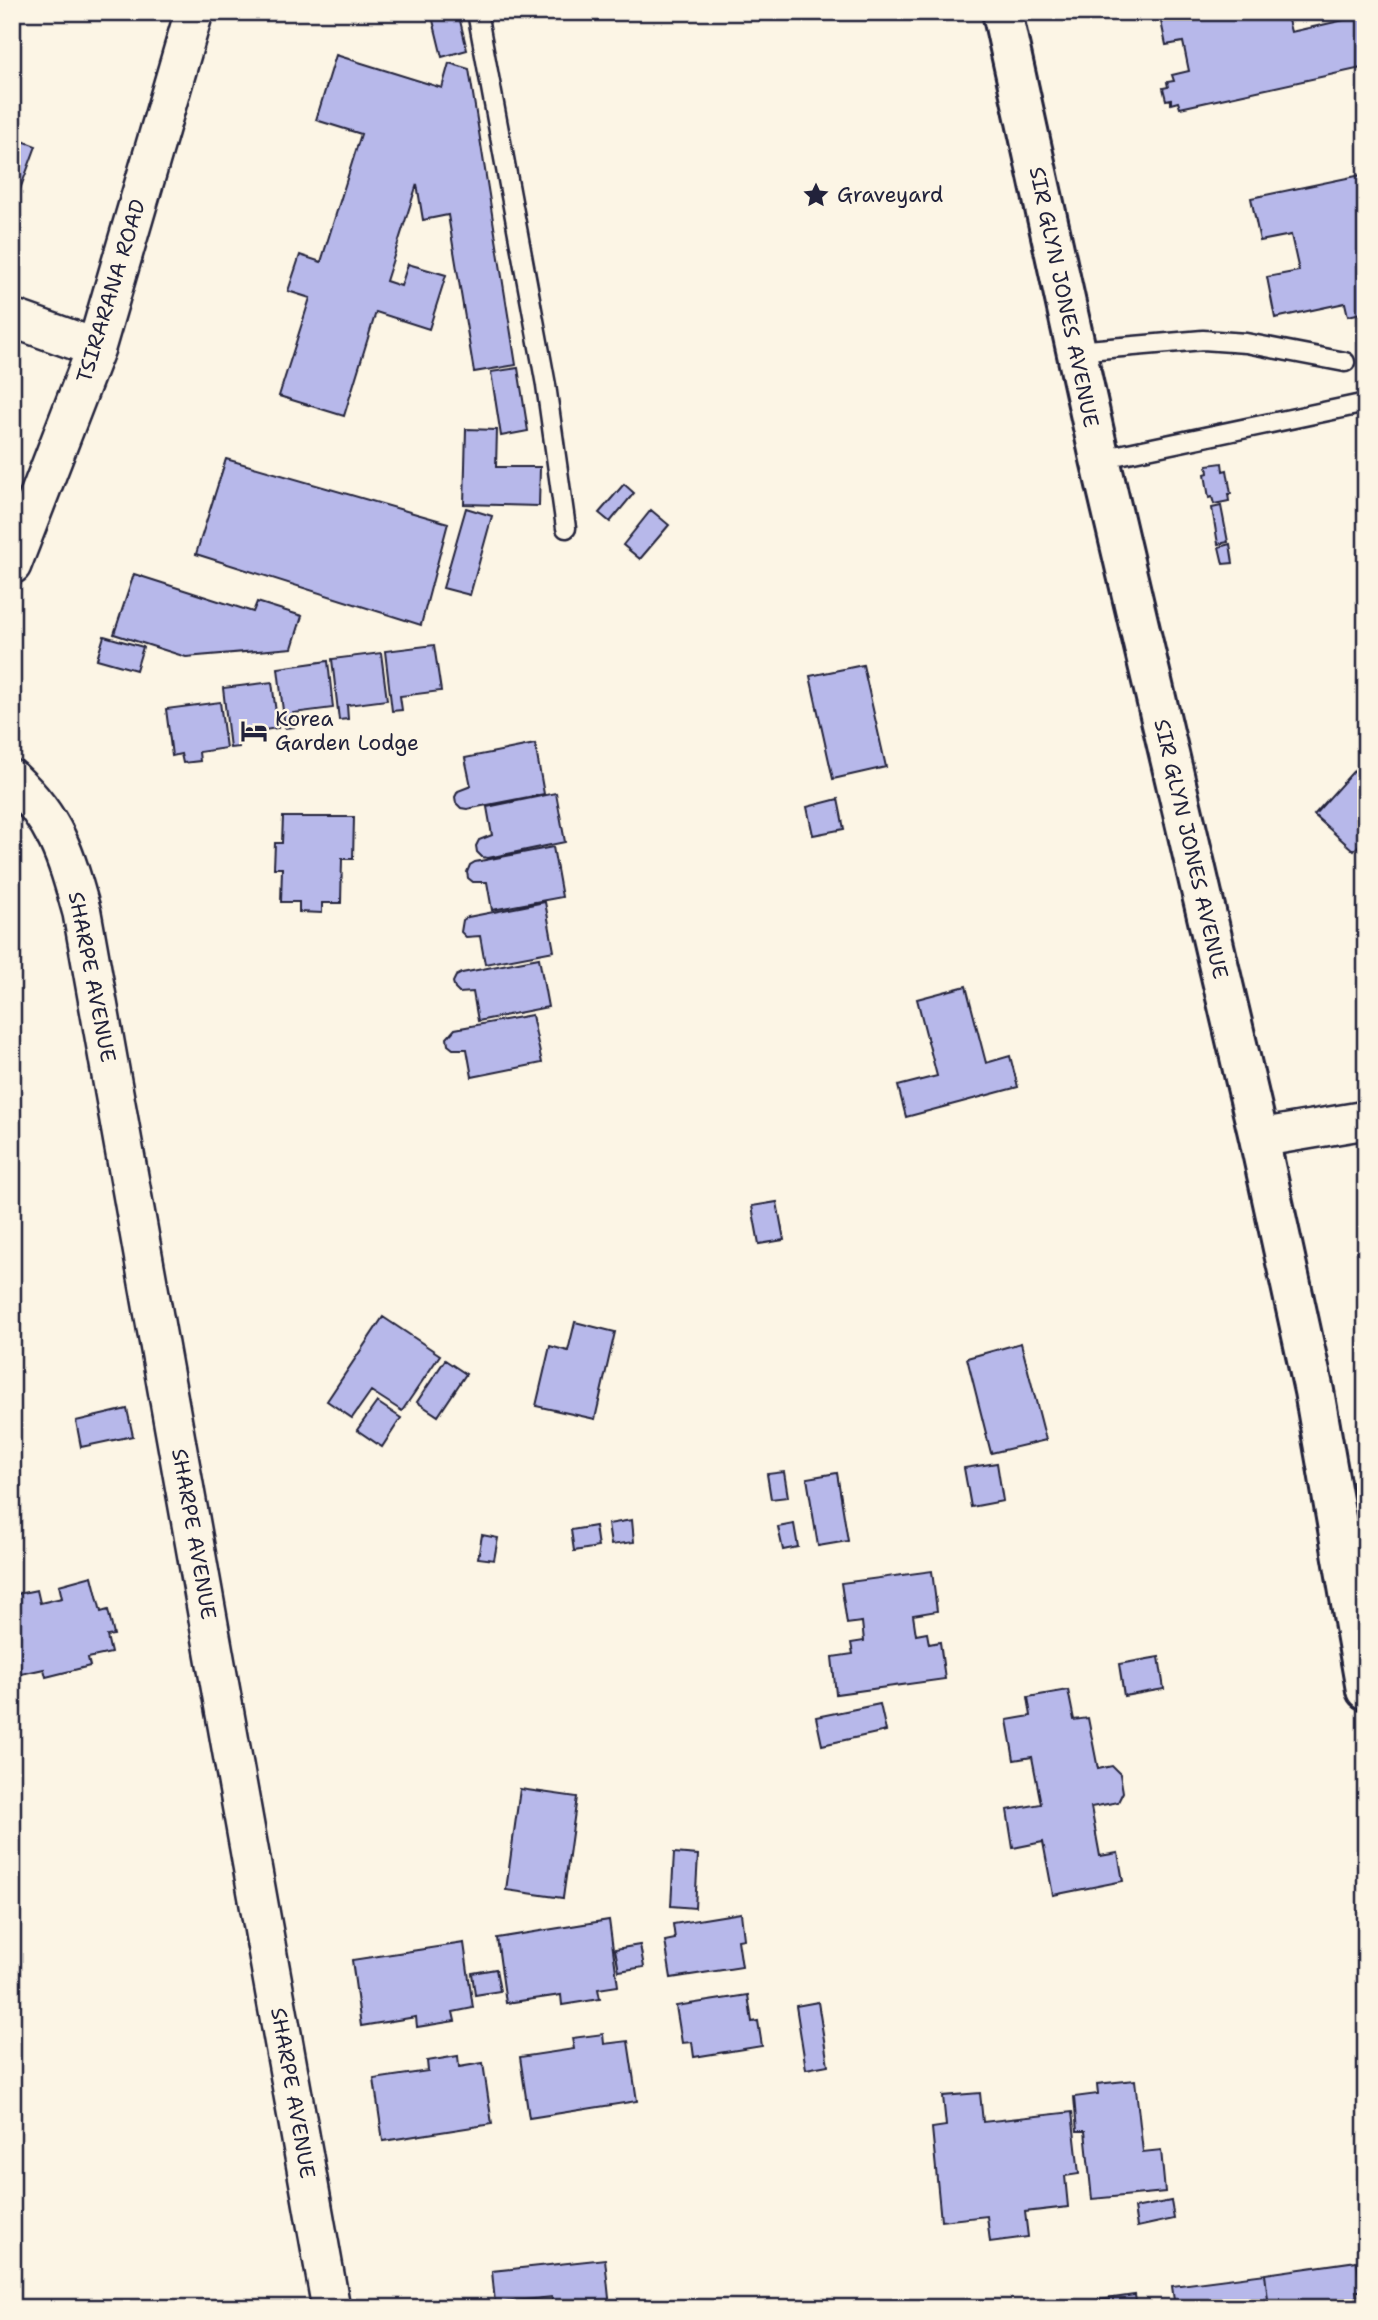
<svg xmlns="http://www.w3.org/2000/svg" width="1378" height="2320" font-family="'Shantell Sans',sans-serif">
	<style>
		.building { fill: #b7b8ea; stroke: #22223b; stroke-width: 2 }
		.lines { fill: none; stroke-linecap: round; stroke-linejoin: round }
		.service-casing { stroke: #22223b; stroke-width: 23 }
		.minor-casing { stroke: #22223b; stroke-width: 42 }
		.secondary-casing { stroke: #22223b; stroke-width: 44 }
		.service { stroke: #fcf5e5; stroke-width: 18 }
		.minor { stroke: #fcf5e5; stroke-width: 37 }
		.secondary { stroke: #fcf5e5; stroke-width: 38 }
		.labels { text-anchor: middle; stroke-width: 5; stroke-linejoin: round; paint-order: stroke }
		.poi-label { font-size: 21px; fill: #22223b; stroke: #fcf5e5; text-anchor: start }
		.street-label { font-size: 21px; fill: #22223b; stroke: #fcf5e5 }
	</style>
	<rect width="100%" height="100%" fill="#fcf5e5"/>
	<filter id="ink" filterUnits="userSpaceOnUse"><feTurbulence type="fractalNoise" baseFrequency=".0143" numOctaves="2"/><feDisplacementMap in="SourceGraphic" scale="14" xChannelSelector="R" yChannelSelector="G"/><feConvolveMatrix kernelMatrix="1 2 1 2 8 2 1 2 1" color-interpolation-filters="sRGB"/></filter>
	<g filter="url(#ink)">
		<path class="building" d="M431,12h27l9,38 -25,7z
			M1159,12h127l5,20 75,-17v52l-186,41 -2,-6 -7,2v-5l-5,1 -3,-12 5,-1 -1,-5 7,-1 -2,-6 17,-4 -6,-29 -17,3z
			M336,55l106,33 7,-25 20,6 47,296 -42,7 -26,-157 -25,5 -6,-36 -31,97 15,5 7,-22 38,11 -17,54 -53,-17 -32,104 -65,-20 31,-98 -22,-7 12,-36 21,7 40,-128 -45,-14z
			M12,137l24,9 -24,65z
			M1366,174v138l-18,4 -3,-13 -70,15 -8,-41 32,-6 -8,-36 -31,6 -9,-43z
			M518,368l10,63 -27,5 -10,-64z
			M466,429l31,1 -1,37h44l-1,39 -75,-2z
			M226,459l222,64 -27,102 -225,-71z
			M1222,463l1,8 4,-1 4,24h-3l1,7 -15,3 -2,-7 -3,1 -4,-24 3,-1 -1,-8z
			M624,484l10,9 -24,29 -11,-9z
			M1221,506l7,36 -10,2 -6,-36z
			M466,508l26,8 -22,79 -27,-7z
			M651,510l18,15 -29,34 -17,-14z
			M1230,544l3,19 -10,1 -4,-17z
			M134,574l119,38 4,-10 45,14 -10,32 -106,9 -72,-23z
			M104,636l39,11 -7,23 -39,-11z
			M434,645l7,46 -41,5 2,14 -10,1 -7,-60z
			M381,653l6,47 -40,5 1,14 -9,1 -7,-61z
			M328,661l5,47 -40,5 1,14 -9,1 -7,-60z
			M863,665l23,102 -53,12 -23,-103z
			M272,682l6,46 -40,6 1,13 -9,1 -7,-60z
			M220,702l6,46 -27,4 1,9 -17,2 -2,-9 -9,2 -6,-47z
			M535,744l9,50 -77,15 -6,-1 -5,-5 -1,-6 3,-6 13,-5 -6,-28z
			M1366,757v96l-8,-7 -4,5 -40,-36z
			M556,793l9,49 -77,16 -6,-1 -5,-5 -1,-6 3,-6 13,-5 -5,-28z
			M838,799l6,30 -31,6 -6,-28z
			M283,817h71l-1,42h-11l-1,44h-19v10l-23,-1v-10h-18l1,-34h-8l1,-25h7z
			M553,847l9,50 -70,13 -5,-28h-14l-5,-4 -1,-6 3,-7 5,-3z
			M545,902l9,49 -69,13 -5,-28 -14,1 -5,-5 2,-12 5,-3z
			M539,958l9,49 -70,14 -5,-29 -14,1 -4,-4 -2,-7 3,-6 6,-3z
			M966,986l20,77 24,-7 8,31 -112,30 -8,-31 39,-10 -20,-77z
			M532,1015l10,48 -70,14 -5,-28h-14l-5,-4 -1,-7 8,-9z
			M777,1202l7,38 -25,4 -7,-38z
			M383,1317l57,38 -38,56 -31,-20 -19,27 -25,-17z
			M575,1322l40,10 -20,87 -59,-13 14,-60 18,5z
			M1021,1343l25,97 -55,13 -24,-95z
			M445,1360l21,14 -28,42 -21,-14z
			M377,1402l24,16 -19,29 -25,-17z
			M127,1409l6,27 -52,11 -5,-26z
			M997,1463l6,38 -32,6 -7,-39z
			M784,1472l4,25 -17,2 -4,-25z
			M837,1473l11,68 -30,5 -11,-68z
			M632,1520l2,22 -23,3 -3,-21z
			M794,1524l4,23 -15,3 -5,-23z
			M595,1526l3,21 -24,4 -3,-21z
			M482,1535l16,3 -4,22 -16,-2z
			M932,1571l5,40 -24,4 3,20 11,-2 2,11 11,-2 5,37 -109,15 -4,-37 21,-3 -2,-11 13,-2 -2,-19 -15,2 -6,-41z
			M92,1576l9,36 7,-2 6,25 -7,1 4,17 -23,5 2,8 -44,11 -2,-8 -23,5 -4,-16 -5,1v-64l25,-5 3,13 22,-5 -3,-13z
			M1159,1657l5,32 -40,7 -5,-32z
			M1068,1690l6,30 14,-2 10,51 14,-3 8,8 3,18 -5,10 -27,5 9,49 18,-3 5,28 -70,14 -10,-53 -30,6 -6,-38 34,-6 -9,-47 -18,3 -7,-40 24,-4 -3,-19z
			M880,1704l6,27 -64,14 -6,-28z
			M520,1789l57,8 -14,101 -57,-8z
			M674,1853l24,2 -3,53 -24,-2z
			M741,1913l3,26 -6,1 4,27 -71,11 -6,-37 10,-2 -2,-15z
			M609,1920l9,66 -20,3 2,10 -38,6 -1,-10 -55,8 -9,-65z
			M464,1943l9,65 -20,4 2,9 -38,6 -1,-10 -55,9 -9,-66z
			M640,1945l4,22 -25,4 -4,-22z
			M496,1969l4,22 -25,4 -3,-22z
			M748,1995l4,27 6,-1 4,25 -68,11 -2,-15 -10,1 -6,-37z
			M818,2002l10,63 -22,4 -10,-63z
			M603,2034l1,10 24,-3 9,60 -108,17 -9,-61 54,-8 -2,-11z
			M458,2056l1,11 24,-4 9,61 -109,17 -9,-62 54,-8 -1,-10z
			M1135,2080l8,72 18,-2 4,42 -73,7 -7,-68h-8l-3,-34 24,-3 -1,-10z
			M980,2093l3,29 89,-10 7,62 -14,2 3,31 -43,5 3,25 -38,5 -3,-26 -46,5 -9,-93 14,-2 -3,-30z
			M1171,2201l3,18 -37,8 -3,-19z
			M605,2259l5,49h-57l-1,-11 -57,6 -3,-32z
			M1357,2261l4,30h-5l2,17h-89l-4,-34z
			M1265,2274l4,34h-94l-3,-22z
			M1135,2295l2,13h-94z"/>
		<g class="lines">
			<g class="service-casing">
				<path id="service" d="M477,12l69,373 20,143
					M1076,351l127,-11 43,3 99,19
					M1100,459l266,-56"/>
			</g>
			<g class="minor-casing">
				<path id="minor" d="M12,318l84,30
					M12,565l84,-217 98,-336
					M12,779c45,42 54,77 70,134l249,1395
					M1259,1138l107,-18"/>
			</g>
			<g class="secondary-casing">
				<path id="secondary" d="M1002,12l98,447 159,679 55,253 52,299"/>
			</g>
			<use href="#service" class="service"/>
			<use href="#minor" class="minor"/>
			<use href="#secondary" class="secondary"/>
		</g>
	</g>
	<defs>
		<g id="sight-bare" transform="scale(2.1)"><path d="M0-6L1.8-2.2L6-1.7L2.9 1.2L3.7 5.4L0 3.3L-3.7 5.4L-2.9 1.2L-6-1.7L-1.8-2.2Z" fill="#22223b" stroke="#fcf5e5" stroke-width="2.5" paint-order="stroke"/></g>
		<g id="hotel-bare" transform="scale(2.1)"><path d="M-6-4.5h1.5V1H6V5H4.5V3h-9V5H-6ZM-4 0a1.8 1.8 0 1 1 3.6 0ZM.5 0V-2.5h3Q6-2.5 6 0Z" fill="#22223b" stroke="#fcf5e5" stroke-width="2.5" paint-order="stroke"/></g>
	</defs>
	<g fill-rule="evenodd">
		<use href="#sight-bare" x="816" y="195"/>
		<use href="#hotel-bare" x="254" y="731"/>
	</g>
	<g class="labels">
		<g class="poi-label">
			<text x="837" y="202">Graveyard</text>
			<text x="275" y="726">Korea<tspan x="275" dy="24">Garden Lodge</tspan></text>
		</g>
		<g class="street-label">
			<text transform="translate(111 291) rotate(-73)" y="7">TSIRARANA ROAD</text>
			<text transform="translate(1064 297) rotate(78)" y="7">SIR GLYN JONES AVENUE</text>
			<text transform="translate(1191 849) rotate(77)" y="7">SIR GLYN JONES AVENUE</text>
			<text transform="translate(92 977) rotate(79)" y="7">SHARPE AVENUE</text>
			<text transform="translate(194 1534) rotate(80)" y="7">SHARPE AVENUE</text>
			<text transform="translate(293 2093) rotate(80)" y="7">SHARPE AVENUE</text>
		</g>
	</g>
	<rect width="1378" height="2320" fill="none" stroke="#fcf5e5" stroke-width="42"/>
	<rect x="21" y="21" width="1336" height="2278" fill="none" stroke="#22223b" stroke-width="2.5" filter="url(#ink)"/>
</svg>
